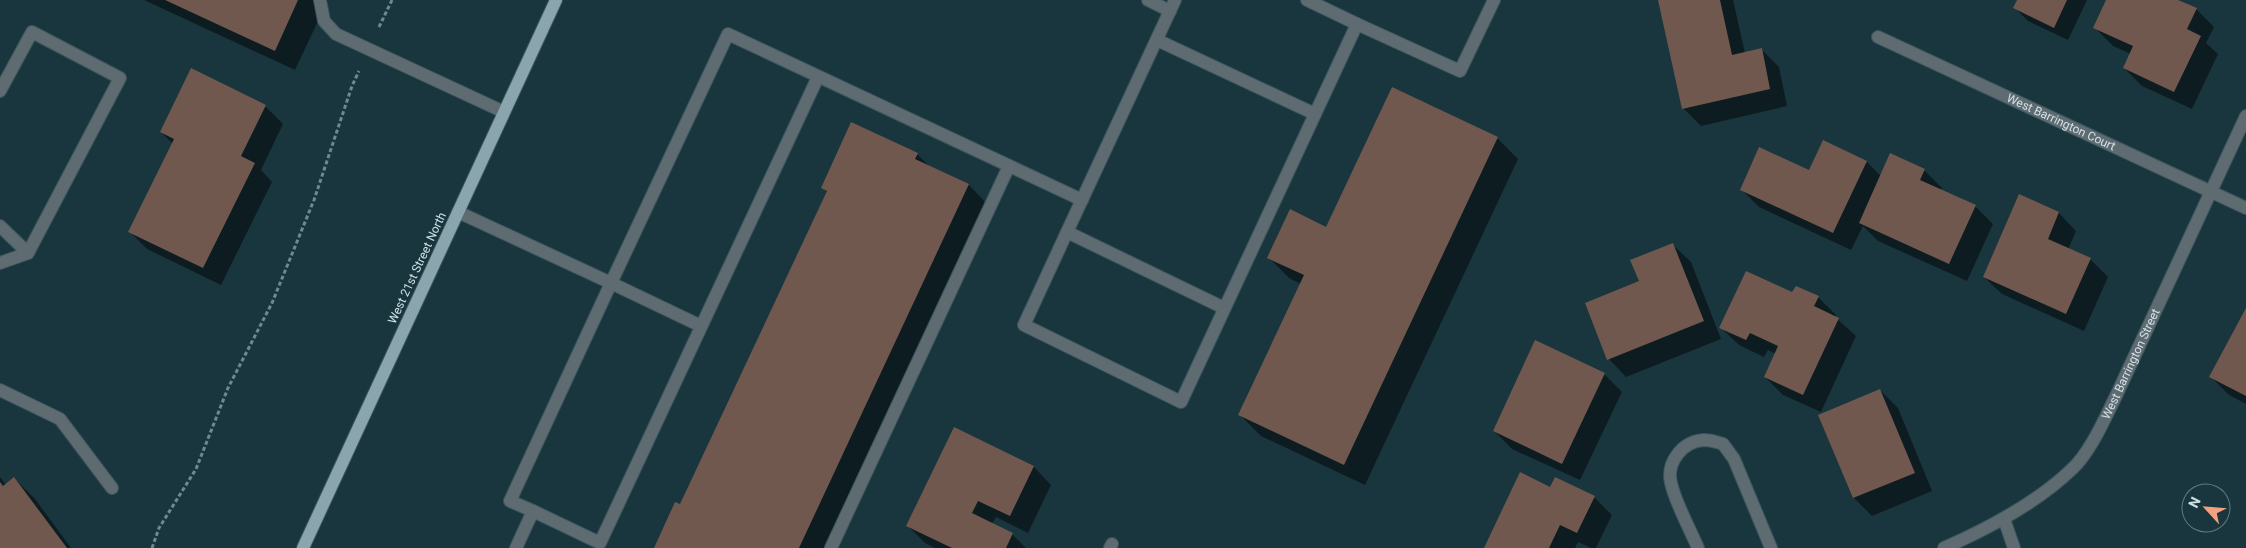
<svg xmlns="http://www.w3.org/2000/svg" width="2246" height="548" font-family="Roboto,sans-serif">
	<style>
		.shadow { fill: #0007 }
		.building { fill: #71584e }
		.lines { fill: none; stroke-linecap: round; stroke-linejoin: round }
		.minor-casing { stroke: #3a555c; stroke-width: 14 }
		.major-casing { stroke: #3a555c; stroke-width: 14 }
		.path { stroke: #70888e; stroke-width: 3; stroke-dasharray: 4 2.5; stroke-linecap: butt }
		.minor { stroke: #5e6b70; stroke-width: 12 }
		.major { stroke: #8aa5ad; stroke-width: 12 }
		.labels { text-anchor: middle; stroke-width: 4.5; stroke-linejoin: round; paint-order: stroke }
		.street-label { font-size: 12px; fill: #d0e1e6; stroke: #19363e }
	</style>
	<rect width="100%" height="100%" fill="#19363e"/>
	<path class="shadow" d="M144,0h184l-33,70z
		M1659,0h74l12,53 16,-4 18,18 8,39 -86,20 -18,-18z
		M2018,0h69l-19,40 -40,-19 -13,-13z
		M2108,0h67l21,9 18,18 -8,16 12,11 -26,55 -50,-23 -18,-18 7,-14 -18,-8 -18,-18z
		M265,106l18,18 -22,46 11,12 -51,103 -74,-36 -18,-18 44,-87 -12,-12z
		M1497,138l21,21 -153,326 -104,-49 -21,-21 61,-131 -12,-6 -21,-21z
		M917,154l14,14 38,17 20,21 -160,342h-174l26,-42 147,-313 -6,-6z
		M1867,162l14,14 43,-6 18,18 -1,2 34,16 18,18 -26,57 -89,-40 -15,-15 -12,24 -92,-43 -18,-18 69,-17z
		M2020,196l39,17 17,18 -8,19 22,9 18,18 -24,54 -82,-37 -18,-17z
		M1673,245l18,17 30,77 -95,38 -17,-18 32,-77z
		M1793,294l25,3 18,18 -1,2 21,19 -35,76 -38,-17 -18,-18 11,-23 -8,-4 -4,7 -25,-12 -18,-17z
		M2246,310v94l-17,-9 -18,-18z
		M1604,374l18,18 -42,88 -68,-31 -18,-18z
		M1880,390l18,18 34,83 -60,25 -18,-18 -34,-83z
		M954,428l80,39 17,18 -23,48 -32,-16 -4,7 20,10 14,14h-91l-10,-5 -18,-18z
		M0,477l6,8 8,-7 21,21 36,49h-71z
		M1551,489l43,8 18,18 -16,33h-5l-13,-6 -3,6h-90z"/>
	<path class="building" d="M165,0h133l-23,51z
		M1658,0h62l12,55 30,-7 8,41 -88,20z
		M2017,0h50l-13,28 -41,-20z
		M2106,0h72l19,8 -10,21 14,7 -27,56 -51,-24 10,-22 -40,-18z
		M191,68l75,37 -25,51 14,7 -52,105 -75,-36 46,-93 -14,-7z
		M1392,87l106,50 -154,328 -106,-50 66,-140 -37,-17 23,-49 36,18z
		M851,122l67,31 -3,6 54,25 -170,364h-145l21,-46 5,2 147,-313 -6,-3z
		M1823,140l44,21 -34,72 -93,-43 19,-43 50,23z
		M1890,153l35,16 -5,11 56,25 -27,59 -90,-41z
		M2019,194l40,18 -11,27 43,19 -25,56 -83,-37z
		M1673,243l31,78 -97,39 -22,-57 54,-22 -9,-21z
		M1746,271l46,21 4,-6 23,10 -5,10 25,12 -36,77 -39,-18 14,-31 -28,-13 -4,7 -27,-12z
		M2246,308v88l-37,-19z
		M1535,340l70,33 -43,91 -69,-33z
		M1880,389l35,84 -62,25 -35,-83z
		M954,427l80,39 -24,50 -32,-15 -6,12 41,20 -7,15h-54l-46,-22z
		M1520,472l30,15 5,-10 40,19 -18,37 -17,-8 -11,23h-65z
		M14,477l53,71h-67v-66l3,4z"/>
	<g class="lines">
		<g class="minor-casing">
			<g id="minor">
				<path d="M320,0l4,21 12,13 168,78"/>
				<path d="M1148,0l22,11"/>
				<path d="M1357,24l103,47 34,-71"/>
				<path id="s1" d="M1878,37l368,171"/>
				<path d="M1157,40l158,74"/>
				<path d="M0,91l32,-59 88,46 -92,175"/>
				<path d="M458,212l153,71 -101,218 23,10 -17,37"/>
				<path d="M0,226l28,27 -28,10"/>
				<path d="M1067,232l108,-232"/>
				<path d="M1224,308l-157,-76 -43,93 157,77 176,-378 -50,-24"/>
				<path d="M701,326l-90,-43 117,-249 354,166"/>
				<path d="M0,390l60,29 52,69"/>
				<path d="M533,511l67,32 218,-466"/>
				<path d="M2004,519l10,29"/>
				<path d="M831,548l178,-382"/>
				<path d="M1110,548l2,-4"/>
				<path d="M1698,548c-8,-19 -23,-46 -27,-65 -5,-21 12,-42 33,-43 6,0 13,2 19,4l11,15 37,89"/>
				<path id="s2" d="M1944,548c43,-19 94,-46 128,-79 18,-16 33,-51 44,-73l130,-280"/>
			</g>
		</g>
		<g class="major-casing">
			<path id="major" d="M303,548l253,-548"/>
		</g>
		<path class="path" d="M379,27l13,-27
			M152,548l7,-20 37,-59 32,-81 44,-85 42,-103 38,-114 7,-15"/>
		<use href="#minor" class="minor"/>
		<use href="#major" class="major"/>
	</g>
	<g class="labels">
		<g class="street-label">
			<text dy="4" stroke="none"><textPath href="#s1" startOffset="202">West Barrington Court</textPath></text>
			<text transform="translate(417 268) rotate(-65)" y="4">West 21st Street North</text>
			<text dy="4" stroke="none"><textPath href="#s2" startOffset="272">West Barrington Street</textPath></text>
		</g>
	</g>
	<g transform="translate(2206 508) rotate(296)"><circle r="24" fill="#19363e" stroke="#627a81"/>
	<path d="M0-4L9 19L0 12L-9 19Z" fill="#f2a080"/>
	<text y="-8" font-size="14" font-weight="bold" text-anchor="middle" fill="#d0e1e6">N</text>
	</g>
</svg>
